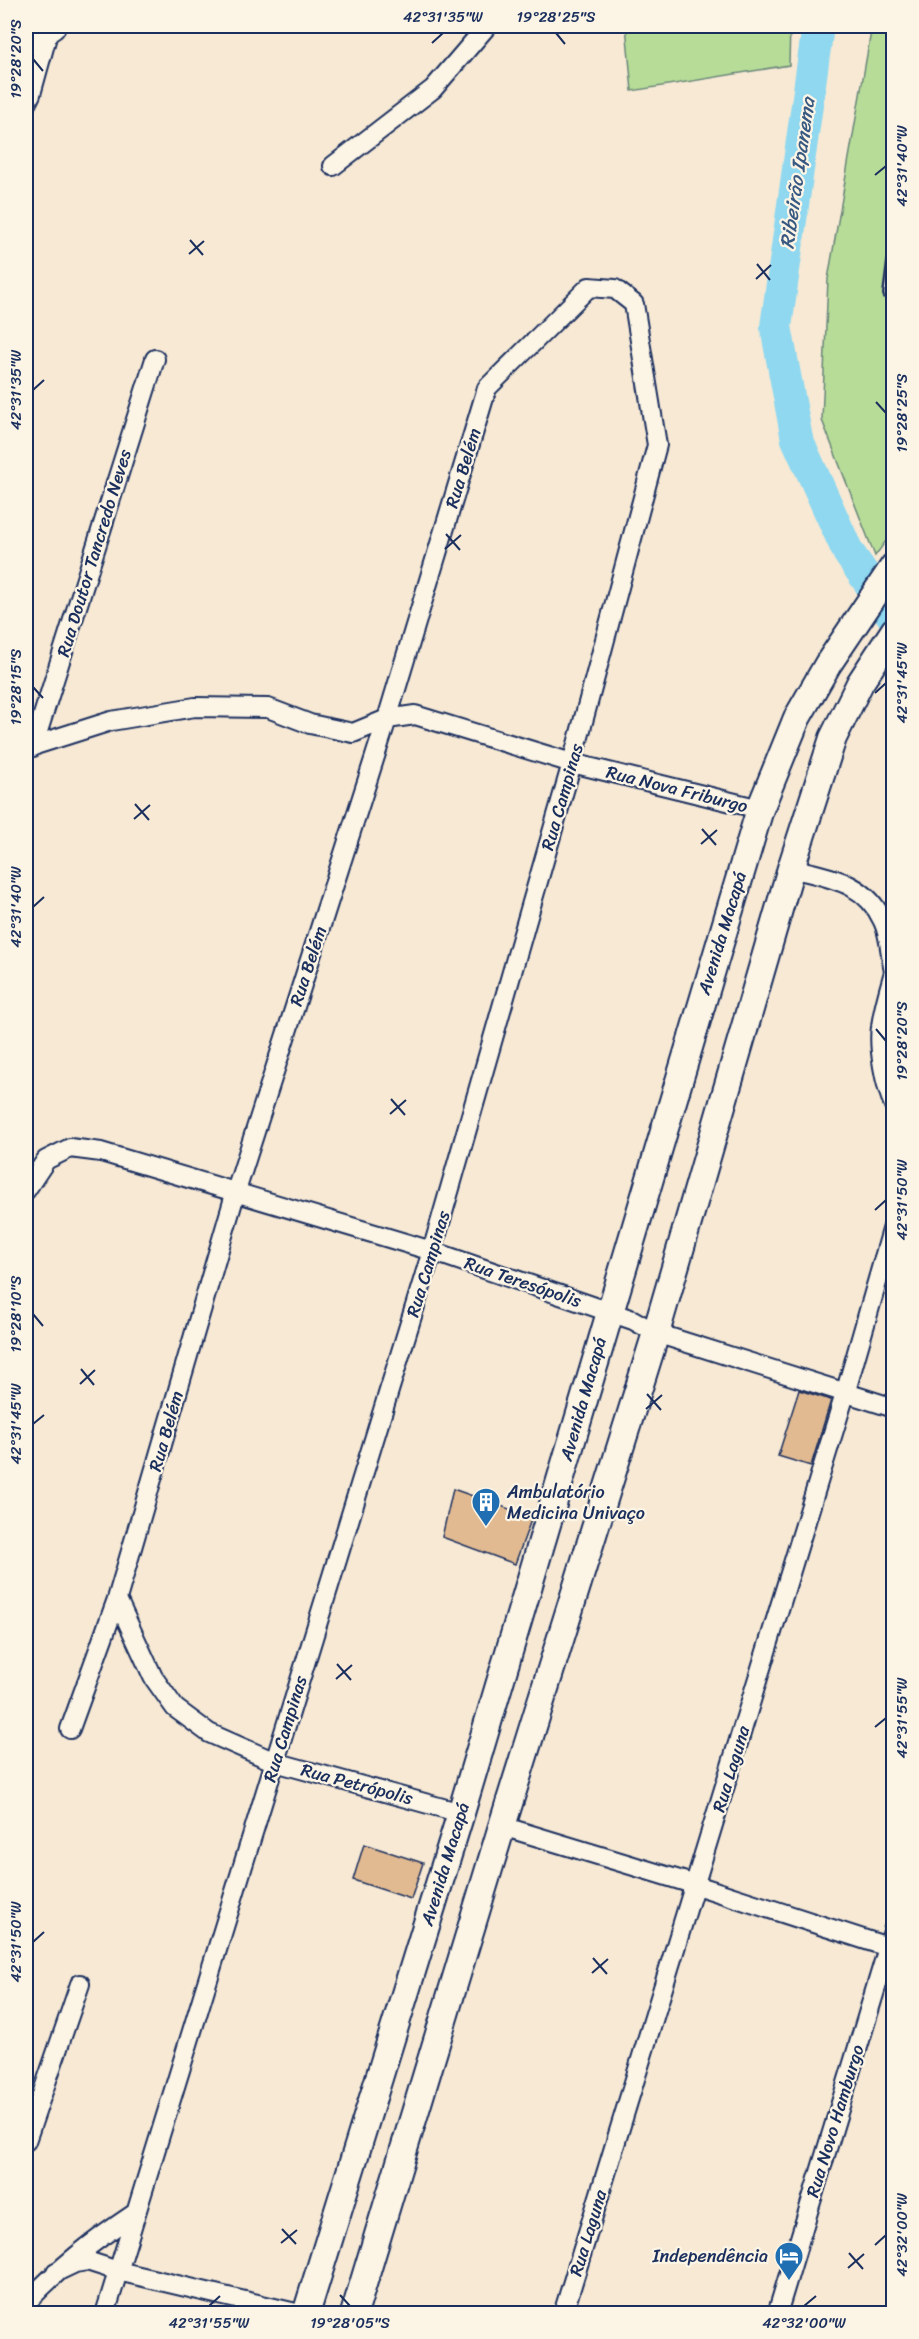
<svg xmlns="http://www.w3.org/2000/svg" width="919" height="2339" font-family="Sriracha,sans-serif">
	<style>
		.green { fill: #b7dc97; stroke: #69867a; stroke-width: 1.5 }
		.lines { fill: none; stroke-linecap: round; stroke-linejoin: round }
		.river { stroke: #8fd8f0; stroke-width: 32 }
		.building { fill: #e1ba91; stroke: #1b2f5e; stroke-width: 1.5 }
		.lane-casing { stroke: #1b2f5e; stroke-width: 14 }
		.street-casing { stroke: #1b2f5e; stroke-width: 22 }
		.secondary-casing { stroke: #1b2f5e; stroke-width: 30 }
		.lane { stroke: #fcf5e5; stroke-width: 9 }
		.street { stroke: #fcf5e5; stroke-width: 18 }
		.secondary { stroke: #fcf5e5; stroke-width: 26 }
		.ticks { fill: none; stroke: #1b2f5e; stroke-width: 2 }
		.labels { text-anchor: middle; stroke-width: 4.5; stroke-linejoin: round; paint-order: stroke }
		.street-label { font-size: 18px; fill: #1b2f5e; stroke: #fcf5e5 }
		.poi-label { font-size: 18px; fill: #1b2f5e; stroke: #fcf5e5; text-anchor: start }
		.water-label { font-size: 20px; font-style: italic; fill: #385982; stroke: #fcf5e5 }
		.neatline { fill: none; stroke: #1b2f5e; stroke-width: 2 }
		.ticks-label { font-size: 15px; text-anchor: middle; fill: #1b2f5e }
	</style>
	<rect width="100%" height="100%" fill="#f7e9d4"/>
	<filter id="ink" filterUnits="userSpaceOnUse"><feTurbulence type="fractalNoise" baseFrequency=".0167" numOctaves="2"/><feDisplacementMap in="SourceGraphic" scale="12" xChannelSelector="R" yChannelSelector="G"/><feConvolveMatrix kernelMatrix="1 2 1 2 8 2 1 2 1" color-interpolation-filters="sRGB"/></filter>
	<g filter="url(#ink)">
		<path class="green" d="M626,26h164l-1,39 -157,26z
			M872,26h21l1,504 -19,26 -53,-136 6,-141z"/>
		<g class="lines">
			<path class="river" d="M818,26l-42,301 21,112 51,113 46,66"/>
		</g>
		<path class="building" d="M799,1390l32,10 -20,66 -33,-10z
			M453,1489l79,28 -17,47 -73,-27z
			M364,1844l59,19 -12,36 -58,-19z"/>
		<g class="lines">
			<g class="lane-casing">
				<path id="lane" d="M894,254l-5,40 5,6"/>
			</g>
			<g class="street-casing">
				<path id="street" d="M26,104l5,-10 18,-65
					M333,166l100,-77 54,-63
					M33,747l122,-388
					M26,748l85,-27 84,-14 73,1 42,16 43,9 34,-14 28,-4 157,48 188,46
					M791,868c38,10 74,13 92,53 7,14 7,34 11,50
					M894,972c-5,18 -11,37 -13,55 -3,21 4,59 13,78
					M26,1190l20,-30 24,-12 31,4 331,99 201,69 23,13 238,75
					M117,1599l36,78 22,31 34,25 66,29 186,51
					M70,1729l47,-130 119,-408 151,-472 100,-331 102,-101 26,2 19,15 23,141 -85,318 -140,488 -327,1063
					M502,1826l194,59 198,64
					M26,2141l54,-157
					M56,2272l19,-9 12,-2 31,10 182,43
					M26,2303c35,-37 66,-61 108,-89
					M563,2314l282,-920 49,-171
					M777,2314l117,-386"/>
			</g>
			<g class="secondary-casing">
				<path id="secondary" d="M26,43l26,-17
					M306,2314l155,-501 299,-1004 37,-91 31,-54 66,-98
					M354,2314l148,-488 154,-493 135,-465 42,-130 27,-55 34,-52"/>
			</g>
			<use href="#lane" class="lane"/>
			<use href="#street" class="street"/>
			<use href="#secondary" class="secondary"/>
		</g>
	</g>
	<path class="ticks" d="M556,33l9,11M432,43l11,-10M33,59l10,12M875,175l11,-9M190,240l13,15M189,254l15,-13M757,264l13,16M756,279l15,-14M33,390l11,-10M876,402l10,11M446,534l14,16M445,549l16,-14M33,687l10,11M875,693l11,-10M135,804l14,16M134,819l16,-14M702,829l14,16M701,844l16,-14M33,907l11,-10M876,1029l10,12M391,1099l14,16M390,1114l16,-14M875,1210l11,-10M33,1314l10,12M81,1369l13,16M80,1384l15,-14M647,1394l14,16M646,1409l16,-14M33,1424l11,-9M337,1664l14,16M336,1679l16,-14M875,1727l11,-9M33,1942l11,-10M593,1958l14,16M592,1973l16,-14M282,2229l14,15M281,2243l16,-13M875,2245l11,-10M849,2253l14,16M848,2268l16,-14M340,2295l10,11M209,2306l11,-10M804,2306l12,-10"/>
	<defs>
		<g id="building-pin" transform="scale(1.5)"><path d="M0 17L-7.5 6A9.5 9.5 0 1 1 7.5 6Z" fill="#1f6fb2" stroke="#fcf5e5"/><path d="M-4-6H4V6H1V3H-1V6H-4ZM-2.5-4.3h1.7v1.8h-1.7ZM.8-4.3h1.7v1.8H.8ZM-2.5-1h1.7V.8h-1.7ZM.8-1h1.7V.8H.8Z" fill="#fff"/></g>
		<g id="hotel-pin" transform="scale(1.5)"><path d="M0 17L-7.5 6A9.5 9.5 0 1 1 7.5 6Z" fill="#1f6fb2" stroke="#fcf5e5"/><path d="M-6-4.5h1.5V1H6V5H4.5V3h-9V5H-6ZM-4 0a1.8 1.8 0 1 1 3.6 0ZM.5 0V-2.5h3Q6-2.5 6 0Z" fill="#fff"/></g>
	</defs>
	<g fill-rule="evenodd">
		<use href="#building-pin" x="486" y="1502"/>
		<use href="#hotel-pin" x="789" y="2256"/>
	</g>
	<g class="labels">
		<g class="street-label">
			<text transform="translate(463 468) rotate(-73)" y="6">Rua Belém</text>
			<text transform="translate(94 553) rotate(-73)" y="6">Rua Doutor Tancredo Neves</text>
			<text transform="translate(677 789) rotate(14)" y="6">Rua Nova Friburgo</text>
			<text transform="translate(562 797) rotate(-74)" y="6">Rua Campinas</text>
			<text transform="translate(722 933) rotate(-73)" y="6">Avenida Macapá</text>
			<text transform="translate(308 966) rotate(-72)" y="6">Rua Belém</text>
			<text transform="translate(428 1264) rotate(-73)" y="6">Rua Campinas</text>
			<text transform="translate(523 1282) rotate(19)" y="6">Rua Teresópolis</text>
			<text transform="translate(583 1399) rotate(-74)" y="6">Avenida Macapá</text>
			<text transform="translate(166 1431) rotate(-74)" y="6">Rua Belém</text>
			<text transform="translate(285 1729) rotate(-73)" y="6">Rua Campinas</text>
			<text transform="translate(731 1769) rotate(-73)" y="6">Rua Laguna</text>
			<text transform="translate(357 1784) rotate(15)" y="6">Rua Petrópolis</text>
			<text transform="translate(445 1864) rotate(-73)" y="6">Avenida Macapá</text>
			<text transform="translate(835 2121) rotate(-73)" y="6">Rua Novo Hamburgo</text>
			<text transform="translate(588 2233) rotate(-73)" y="6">Rua Laguna</text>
		</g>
		<g class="poi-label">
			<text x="507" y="1498">Ambulatório<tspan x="507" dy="21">Medicina Univaço</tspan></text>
			<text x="768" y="2262" text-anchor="end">Independência</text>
		</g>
		<g class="water-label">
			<text transform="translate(797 173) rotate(-82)" y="7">Ribeirão Ipanema</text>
		</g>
	</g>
	<rect width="919" height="2339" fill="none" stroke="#fcf5e5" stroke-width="66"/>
	<rect x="33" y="33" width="853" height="2273" class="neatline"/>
	<g class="ticks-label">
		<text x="443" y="22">42°31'35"W</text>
		<text x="556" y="22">19°28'25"S</text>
		<text transform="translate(16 59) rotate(-90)" y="5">19°28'20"S</text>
		<text transform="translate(902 166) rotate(-90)" y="5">42°31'40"W</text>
		<text transform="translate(16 390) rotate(-90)" y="5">42°31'35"W</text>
		<text transform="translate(902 413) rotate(-90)" y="5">19°28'25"S</text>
		<text transform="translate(902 683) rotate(-90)" y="5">42°31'45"W</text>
		<text transform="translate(16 687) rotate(-90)" y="5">19°28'15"S</text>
		<text transform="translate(16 907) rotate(-90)" y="5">42°31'40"W</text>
		<text transform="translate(902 1041) rotate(-90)" y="5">19°28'20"S</text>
		<text transform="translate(902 1200) rotate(-90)" y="5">42°31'50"W</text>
		<text transform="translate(16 1314) rotate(-90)" y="5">19°28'10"S</text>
		<text transform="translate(16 1424) rotate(-90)" y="5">42°31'45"W</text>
		<text transform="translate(902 1718) rotate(-90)" y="5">42°31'55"W</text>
		<text transform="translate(16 1942) rotate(-90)" y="5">42°31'50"W</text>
		<text transform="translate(902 2235) rotate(-90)" y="5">42°32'00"W</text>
		<text x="209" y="2328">42°31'55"W</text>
		<text x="350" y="2328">19°28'05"S</text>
		<text x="804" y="2328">42°32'00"W</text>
	</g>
</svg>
